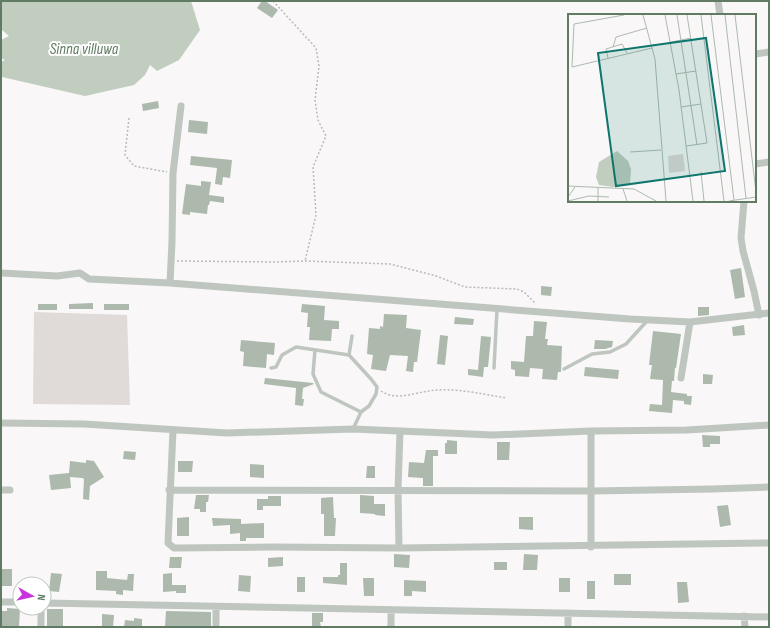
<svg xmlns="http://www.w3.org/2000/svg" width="770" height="628" font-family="'Sofia Sans Condensed',sans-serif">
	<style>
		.green { fill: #e0dad8 }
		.water { fill: #c0cdbf }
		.building { fill: #acb9ac }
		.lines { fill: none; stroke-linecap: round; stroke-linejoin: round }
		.path { stroke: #b7bdb7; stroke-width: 1.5; stroke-dasharray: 2 2; stroke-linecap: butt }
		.lane { stroke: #bec6bf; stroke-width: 3.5 }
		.street { stroke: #bec6bf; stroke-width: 7 }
		.labels { text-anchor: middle; stroke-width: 4; stroke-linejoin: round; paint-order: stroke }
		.water-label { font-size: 16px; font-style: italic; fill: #617b60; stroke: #fff }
		.inset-road { fill: none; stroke: #aebaaf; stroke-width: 1 }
		.view { fill: #0f766e; fill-opacity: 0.15; stroke: #0f766e; stroke-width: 2 }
		.inset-edge { fill: none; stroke: #607a63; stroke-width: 2 }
	</style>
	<rect width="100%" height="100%" fill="#f9f7f7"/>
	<path class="green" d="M34,312l93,3 3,90 -97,-1z"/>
	<path class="water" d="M1,1h190l9,29 -21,30 -22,11 -7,-6 -5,10 -11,10 -49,11 -83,-19 -1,-15 4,-2 -4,-2v-18l8,-4 -8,-7z"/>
	<path class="building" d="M262,1h3l13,9 -6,8 -15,-10z
		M158,101l1,7 -16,3 -1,-7z
		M189,120l19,2 -1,12 -19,-2z
		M191,156l41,4 -2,18 -7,-1 -1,8 -7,-1 2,-16 -27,-3z
		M201,181l10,1 -2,13 15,2v6l-14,-2 -1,4h-1l-1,9 -17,-2v3l-8,-1 4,-30 15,2z
		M741,268l4,29 -10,2 -5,-29z
		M541,286l11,1 -1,9 -10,-1z
		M93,303v6h-24v-5z
		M38,304h19v6h-19z
		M104,304h25v6h-25z
		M302,304l23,2 -1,14 15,1v8h-7l-1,12 -22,-1 1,-13h-3l1,-14 -7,-1z
		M698,307h11v8l-11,1z
		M384,314l23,1 -1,13 15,2 -4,32h-3l-1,10 -7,-1 2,-15 -18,-1 -4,16 -15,-2 2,-14 -6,-1 2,-26 11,1v-3l3,1z
		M455,317l19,2 -1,6 -19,-1z
		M534,321l13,1 -2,17h3l-1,6 15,1 -1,26h-3l-1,8 -15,-1 1,-10 -13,-1 -1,9 -14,-1v-6l-4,-1v-8l13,1 2,-26h7z
		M744,325l1,10 -12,1 -1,-9z
		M653,331l28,3 -5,34h-1l-1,13h-2l-1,11 16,2v2h5l-1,9 -7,-1v-3l-11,-1 -1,13 -23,-2 1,-7 12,1 1,-25 -13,-1 2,-14h-3z
		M440,335l8,1 -3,29 -8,-1z
		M481,336l10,1 -3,30h-4l-1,10 -15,-2v-6l10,1z
		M241,340l34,3 -1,12 -7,-1 -1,14 -23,-2 1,-14 -4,-1z
		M595,340l18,1 -1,6 -7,2h-11z
		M585,367l34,3 -1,9 -34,-3z
		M703,374l10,1 -1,9h-9z
		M265,378l48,5 1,1 -11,4 -1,11h2l-1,7 -8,-1 1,-17 -32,-4z
		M702,435l18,1v8h-10v3h-7z
		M447,440l10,1v13h-12v-11h2z
		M497,442h13l-1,18h-12z
		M426,450h12v6h-5v30h-10v-8l-15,-1 1,-15 15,1z
		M124,451l12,1 -1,8 -12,-1z
		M86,460l8,1 10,16 -14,9 -1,14 -6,-1 1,-20 -2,-1 -12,-1 1,11 -20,2 -2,-15 20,-2 1,-12 16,2z
		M178,461h15l-1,11h-14z
		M250,464l14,1v13l-14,-1z
		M367,466h8v12h-9z
		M196,495h13l-1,7h-2v10h-6v-3h-6z
		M360,495l14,1v8h11v12l-10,-1v-1l-15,-1z
		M268,496h13v10h-18v4h-6v-11h11z
		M333,497l1,21h2l-1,18h-11v-22h-3v-16z
		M728,505l3,20 -11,2 -3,-21z
		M189,517v19h-12v-18z
		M519,517h14v13l-14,-1z
		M212,518l29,1v5l23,-1v15h-18v3h-6v-8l-10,1v-9l-17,1z
		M394,554l16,1 -1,13 -15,-1z
		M524,554l14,1 -1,15h-14z
		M170,557h12l-1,11h-12z
		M283,557v9l-15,1v-9z
		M494,562h13v8h-13z
		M340,563h7v22l-24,-2v-6h15v-2h2z
		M1,569h11v17h-11z
		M96,571h11v7l20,2 1,-6h6l-1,17 -10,-1v5l-7,-1v-3l-20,-1z
		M51,573l11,1 -3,18 -10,-1z
		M172,573v12h14v8h-10v-2l-13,1v-18z
		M614,574h17v11h-17z
		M239,575l12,1 -1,16 -12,-1z
		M297,577h8v15h-8z
		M363,578h11v18h-10z
		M559,578h11v14h-11z
		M404,580l22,1v11l-14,-1v5h-8z
		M587,581h8v18h-8z
		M677,582h10l2,20 -11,1z
		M7,608l13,1 -1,18h-18v-16h6z
		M47,609h16v18h-16z
		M166,611l45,1v14l-46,1z
		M312,613h11v9h-3l1,5h-9z
		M102,614l12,1 -1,12h-11z
		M134,618l8,1v8h-18l1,-7 9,1z"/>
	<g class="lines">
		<path class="path" d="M273,1l43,47 3,18 -4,34 3,20 8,16 -13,31 3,48 -11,46
			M129,118l-4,37 9,11 33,6
			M177,261l97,1 31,-1 85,3 46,12 29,11 52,2 7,3 12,12
			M381,391c15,10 32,2 48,0 24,-4 53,3 77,7"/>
		<path class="lane" d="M352,336l-3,19 22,24 6,8 -1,7 -7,12 -8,6 -8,17
			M315,350l-2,24 8,18 40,20
			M271,368l5,-1 6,-12 14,-8 53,8
			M494,368l3,-59
			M564,369l28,-15 18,-2 16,-8 21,-23"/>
		<path class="street" d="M718,1l2,14
			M755,54l14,-2
			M755,164l14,-2
			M744,201l-3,37 2,13 11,40 5,24
			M1,273l56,3 23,-3 9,6 81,4 460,36 60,3 79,-9
			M170,283l2,-41 1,-69 8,-67
			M681,378l9,-56
			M1,423l83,1 143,9 126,-4 140,6 98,-4 96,-1 82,-5
			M173,430l-5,113 6,5 99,-1 126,1 370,-5
			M1,490h9
			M169,490l422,1 122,-2 56,-2
			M591,547v-116
			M399,548l-1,-58 2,-59
			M1,602h19
			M44,603l725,14
			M216,607v20
			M41,608v19
			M391,610v17
			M568,613v14
			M744,616l1,11"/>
	</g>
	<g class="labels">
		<g class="water-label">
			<text x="84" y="54">Sinna villuwa</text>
		</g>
	</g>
	<g transform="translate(568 14)">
		<rect width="188" height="188" fill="#f9f7f7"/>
		<path d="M115,140l2,17 -16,2 -1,-17z" fill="#e0dad8"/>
		<path d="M49,137l11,10 3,8 -1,15 -17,3 -14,-2 -3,-8 3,-15z" fill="#c0cdbf"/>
		<path class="inset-road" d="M56,1l-50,9 -2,43 80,-19M75,1l12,44 11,142M97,1l14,75 14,111M109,1l20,130M133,1l23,186M143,1l23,185M157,1l21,183M167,1l21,177M103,28l20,-4M45,33l3,-10 31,-9M40,44l-2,-9 16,-5 5,9M108,60l20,-3M113,93l20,-3M118,132l21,-3 -20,-128M62,138l31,-2M133,158l3,29M0,172l66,3 22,12M55,175l4,12M0,183l7,-10M0,187l21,-5 20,1M30,187v-13M161,187l27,-4"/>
		<path class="view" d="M138,24l19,133 -109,15 -18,-133z"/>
		<rect width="188" height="188" class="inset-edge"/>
	</g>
	<rect width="770" height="628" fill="none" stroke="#607a63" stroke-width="4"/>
	<g transform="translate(32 596) rotate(98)"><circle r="19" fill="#ffffff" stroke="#bfcac1"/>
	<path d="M0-3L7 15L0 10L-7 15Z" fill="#ca32dd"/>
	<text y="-6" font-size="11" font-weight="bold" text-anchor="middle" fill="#607a63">N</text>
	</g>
</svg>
